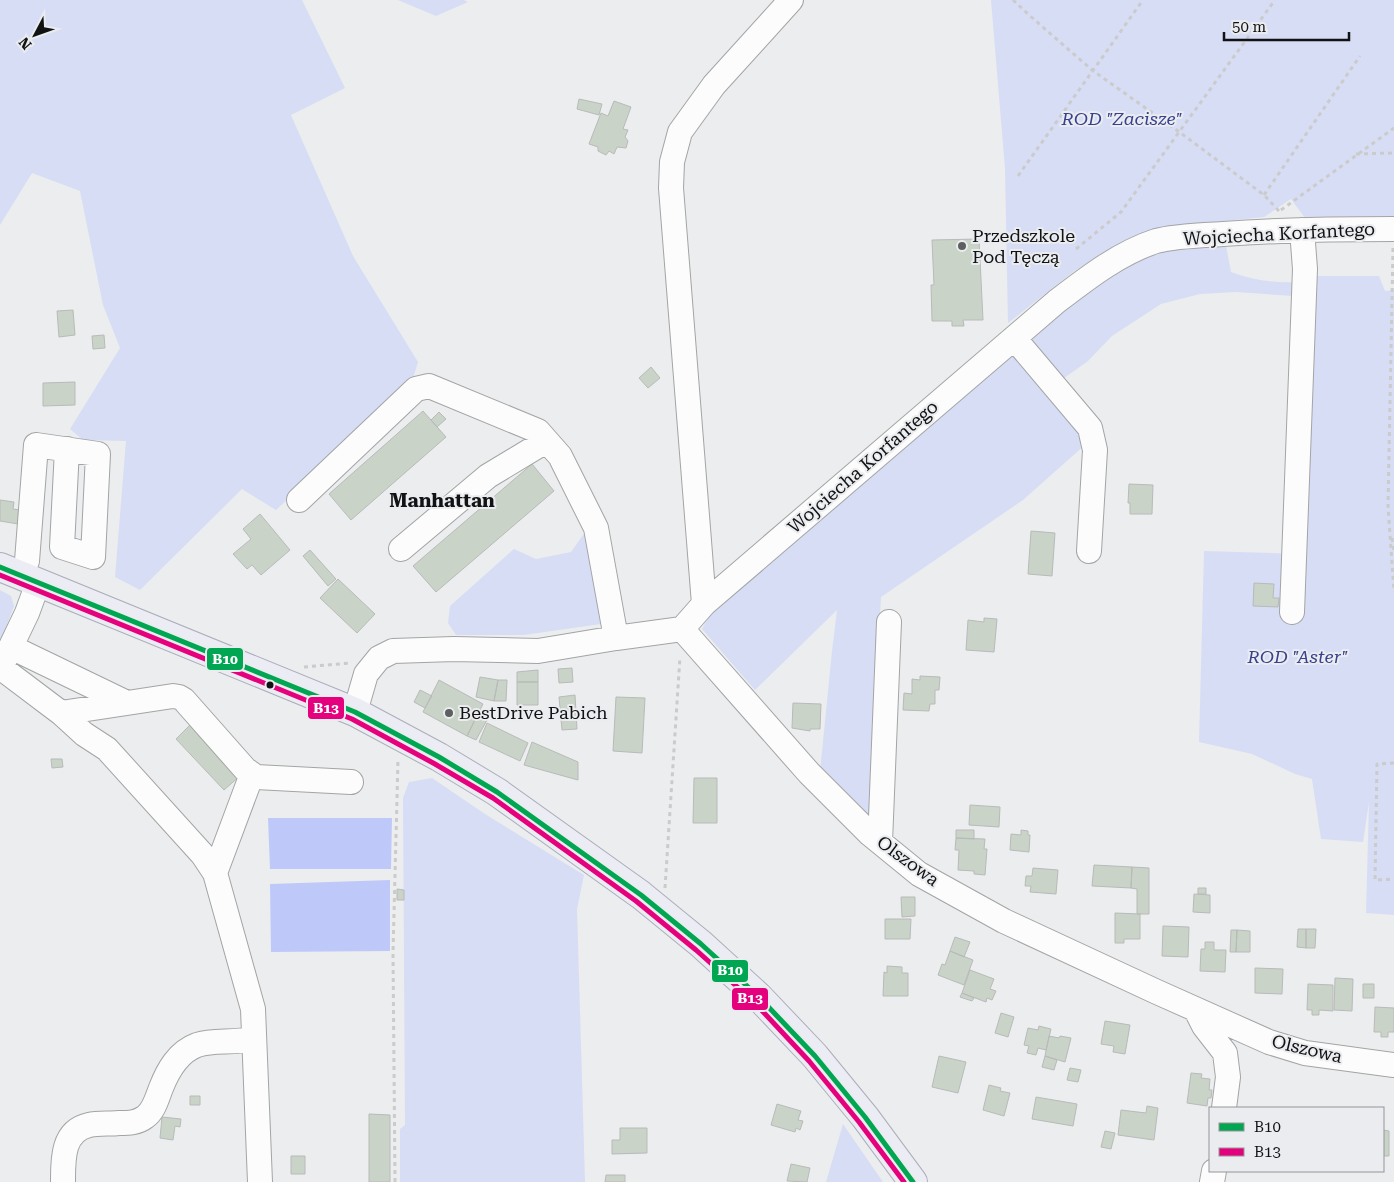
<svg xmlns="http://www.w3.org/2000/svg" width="1394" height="1182" font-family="'Roboto Serif',serif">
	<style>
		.green { fill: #d7ddf5 }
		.water { fill: #bec9f9 }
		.building { fill: #c9d3c7; stroke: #b9baba }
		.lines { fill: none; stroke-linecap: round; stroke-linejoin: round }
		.minor-casing { stroke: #a3a4a5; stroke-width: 26 }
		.major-casing { stroke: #abadbb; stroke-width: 30 }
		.path { stroke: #cbcbcb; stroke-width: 3; stroke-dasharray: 4 4; stroke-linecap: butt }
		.minor { stroke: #fcfcfc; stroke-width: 24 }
		.major { stroke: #ebecf4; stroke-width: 28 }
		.bus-1-casing { stroke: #ebecef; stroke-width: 9 }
		.bus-2-casing { stroke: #ebecef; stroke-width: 9 }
		.bus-1 { stroke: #00a651; stroke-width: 5 }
		.bus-2 { stroke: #e5007d; stroke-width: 5 }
		.poi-dot { fill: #5e5f60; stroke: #ebecef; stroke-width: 2 }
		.bus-dot { fill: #111213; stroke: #ebecef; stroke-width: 2 }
		.labels { text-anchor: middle; stroke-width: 4; stroke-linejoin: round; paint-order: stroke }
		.park-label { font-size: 18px; font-style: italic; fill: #384190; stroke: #ebecef }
		.street-label { font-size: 18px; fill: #111213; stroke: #ebecef }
		.poi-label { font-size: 18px; fill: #111213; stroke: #ebecef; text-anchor: start }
		.neighbourhood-label { font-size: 19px; font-weight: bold; fill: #111213; stroke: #ebecef }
		.line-badge { stroke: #ebecef; stroke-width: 2 }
		.badge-label { font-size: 14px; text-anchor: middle; font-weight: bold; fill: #fff }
	</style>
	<rect width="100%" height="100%" fill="#ecedee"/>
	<path class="green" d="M0,0h302l43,88 -54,27 62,141 65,106 -7,23 -135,125 -34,-21 -102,101 -25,-13 11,-136 -43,-1 -13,-11 50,-81 -17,-43 -23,-114 -48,-18 -32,52z
		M398,0h66l4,2 -32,14z
		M991,0h403v216l-89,2 -14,-19 -27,18 -78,8 -72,24 -18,9 -23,14 -65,51 -3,-154z
		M1225,240l6,32c23,9 45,11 69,10l-7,14 -57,-4 -36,2 -39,10 -49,32 -24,25 -28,20 -35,-42 65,-54 61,-36z
		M1316,276h63l6,15 9,-1v625l-28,-2 3,-111 -6,40 -42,-3 -9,-60 -17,-5 -43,-20 -53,-12 5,-191 98,3z
		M1013,354l70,82 3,8 -63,56 -142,97 -12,220 -49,-45 12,-121 5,-41 -82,80 -53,-61 14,-25z
		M588,528l20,95 -84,12h-68l-8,-12 2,-17 64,-57 22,10 35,-7z
		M0,590l11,6 3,10 -14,37z
		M432,778l53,36 99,61 -7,34 8,273h-185v-53l5,-4 -2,-327 6,-16z
		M843,1124l40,58h-57z"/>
	<path class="water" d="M268,818h124l-1,51h-121z
		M390,880v71l-119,1 -1,-68z"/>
	<path class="building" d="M579,99l23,5 -3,11 -22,-6z
		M614,101l17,6 -8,22 5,1 -3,7 3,4 -2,7 -9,-1 -3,7 -5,-3 -3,4 -8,-4v-4l-9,-3 12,-31 7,3z
		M979,239l4,81h-20l1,6h-12v-5h-20l-1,-36h3l-2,-45z
		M73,310l2,25 -16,2 -2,-26z
		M104,335l1,13 -12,1 -1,-13z
		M651,367l9,11 -12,10 -9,-10z
		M75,382v23l-32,1v-23z
		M423,411l23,26 -95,83 -22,-26z
		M439,412l7,7 -9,8 -6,-7z
		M532,464l22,27 -118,101 -23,-26z
		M1129,484l24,1 -1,29h-22v-11h-2z
		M0,500l14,2 -1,7 7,1 -2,14 -18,-3z
		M260,514l30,36 -29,25 -9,-10 -5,4 -14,-15 18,-15 -8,-10z
		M1031,531l24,2 -3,43 -24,-2z
		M310,550l26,29 -8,7 -25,-30z
		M338,579l37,35 -18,19 -37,-35z
		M1254,583l20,1 -1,14h6l-1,9 -25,-1z
		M984,618l13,1 -3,33 -28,-2 2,-30 16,2z
		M572,668l1,14 -14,1 -1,-14z
		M538,670v12h-21v-10z
		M920,676l20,1 -1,13h-4v14h-5l-1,7 -26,-1 1,-17 8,1v-15l8,1z
		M480,677l18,3 -4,21 -18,-4z
		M439,680l44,24 -16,32 -44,-24z
		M498,680h9l-1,21h-12z
		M517,682h21v23h-21z
		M420,690l12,6 -7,12 -11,-6z
		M575,695l2,34 -15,1 -3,-33z
		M616,697l29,1 -3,55 -29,-2z
		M793,703l28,1 -1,25h-10v2l-18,-3z
		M477,715l10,5 -11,20 -9,-4z
		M192,723l49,52 -17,15 -48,-51z
		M487,723l41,20 -8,18 -41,-19z
		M532,742l46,20v18l-54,-15z
		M51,759h11l1,8 -11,1z
		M694,778h23v45h-24z
		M970,805l30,2 -1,20 -30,-2z
		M956,830h18v9l-18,-1z
		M1021,830l7,1v4h2l-1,17 -19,-2 1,-16 10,1z
		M956,838l29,1 -1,10h3l-2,26 -11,-1v-3l-16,-1 1,-20h-4z
		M1094,865l38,2 -1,21 -39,-2z
		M1132,867l17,1v46h-12v-25l-6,-1z
		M1033,868l25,2 -2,24 -26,-2 1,-6h-6l1,-10h6z
		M1198,888h8v6h-8z
		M397,889l7,1v10h-7z
		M1194,894l16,1v18l-17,-1z
		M901,897h14v19l-13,1z
		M1115,913l25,1v25h-16v4h-9z
		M885,919h26l-1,20h-25z
		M1163,926l26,1 -1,30 -26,-1z
		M1298,929h8v19l-9,-1z
		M1306,929h10l-1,19h-9z
		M1231,930h6l-1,22h-6z
		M1237,930l13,1v21h-14z
		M955,937l15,5 -6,15 -14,-6z
		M1205,942h9v8h12l-1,22 -25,-1 1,-22h4z
		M950,951l23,9 -9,25 -26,-10 4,-11 3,1z
		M887,966l15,1v6h6v23h-25l1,-24 3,1z
		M1255,968l28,1 -1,25 -27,-1z
		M970,970l24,9 -4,10 6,2 -4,9 -5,-2 -1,4 -24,-9z
		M1335,978l18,1 -1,32 -18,-1z
		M1308,984l25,1v26l-14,-1v5h-7v-5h-5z
		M1363,984h11v14h-11z
		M962,993l12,5 -2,3 -12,-4z
		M1375,1007l19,1v24h-6v5h-7v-5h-7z
		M1001,1013l13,4 -6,20 -13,-4z
		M1105,1021l25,4 -5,29 -12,-2 1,-6 -13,-2z
		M1039,1026l12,3 -5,21 -8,-2 -2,7 -9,-2 2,-7 -5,-1 4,-17 10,2z
		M1049,1036l10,2 1,-2 11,2 -6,24 -20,-6z
		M939,1056l27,6 -8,31 -26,-6z
		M1045,1056l12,4 -3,10 -12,-3z
		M1070,1068l11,2 -3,12 -11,-2z
		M1191,1073l11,1 -1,4 9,1 -1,11h3l-1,8h-3l-1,8 -20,-3z
		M989,1085l12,3 -1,3 10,2 -6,23 -21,-6z
		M190,1096h10v9h-10z
		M1036,1097l41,7 -4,22 -41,-7z
		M777,1104l24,7 -3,9 5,1 -3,9 -4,-2 -1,4 -24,-7z
		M1147,1106l11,2 -4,32 -36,-5 3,-25 25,3z
		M369,1114l21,1v67h-21z
		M162,1117l19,2 -1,8 -5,-1 -2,14 -13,-2z
		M620,1128h27v25l-35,1v-14h8z
		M1383,1130l6,1v25h-6z
		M1105,1131l10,2 -4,16 -10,-2z
		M291,1156h14v18h-14z
		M791,1164l19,4 -3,14 -20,-1z
		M606,1175h19v7h-20z"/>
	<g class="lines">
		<g class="minor-casing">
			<path id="minor" d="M1014,338l76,90 5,22 -6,101
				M299,500l117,-111 13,-3 109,45 22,25 36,72 20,110
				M401,549l87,-73 58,-35
				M20,576l7,-15 9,-116 62,9 -5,103 -31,-10 5,-98
				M704,604l-33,-416 1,-26 8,-30 34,-47 77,-85
				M1292,612l13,-343 -3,-39
				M682,629l127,144 61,61 49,40 85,47 153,71 112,50 36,11 89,12
				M11,647l116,56 46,-7 6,1 5,3 61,69 11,8 95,5
				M4,661l23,-48 11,-30
				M0,667l61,46 66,-10
				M355,712l11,-38 13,-16 14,-7 61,-2 84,2 78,-13 66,-9 22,-25 352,-302c30,-23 63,-49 100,-61 17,-5 49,-6 67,-7 57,-4 114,-5 171,-5
				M61,713l23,21 23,15 96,106 12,18 38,136 7,173
				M880,842l9,-220
				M215,873l37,-99
				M1196,1010l8,16 21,27 3,24 -4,31
				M63,1182c0,-22 -1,-51 26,-57 9,-2 20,-1 30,-2 10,0 18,0 26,-6 9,-6 12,-19 16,-29 7,-18 17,-36 36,-43 18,-6 38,-1 56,-7
				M1212,1182l2,-11"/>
		</g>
		<g class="major-casing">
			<path id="major" d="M0,567l355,145 84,45 58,35 144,103 60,49 57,52 57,60 50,61 48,65"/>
		</g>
		<path class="path" d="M1013,0l16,15 63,55 86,61 86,64 15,16
			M1356,154l38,-1
			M1018,176l125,-176
			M1264,195l96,-139
			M1281,210l113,-82
			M1393,248l-5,258 6,86
			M1076,249l45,-37 154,-212
			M1392,538l2,14
			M304,667l46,-4
			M1394,763l-17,1 -2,116 19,-1
			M665,888l15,-231
			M395,1182l-2,-230 5,-192"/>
		<use href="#minor" class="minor"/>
		<use href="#major" class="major"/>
		<g class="bus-1-casing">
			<path id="bus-1" d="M0,567l355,145 84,45 58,35 144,103 60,49 57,52 57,60 50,61 48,65"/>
		</g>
		<g class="bus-2-casing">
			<path id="bus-2" d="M0,575l352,144 83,45 58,34 143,103 60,49 57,51 56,60 50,61 45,60"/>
		</g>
		<use href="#bus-1" class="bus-1"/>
		<use href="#bus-2" class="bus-2"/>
	</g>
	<g class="poi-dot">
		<circle cx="962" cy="246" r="5"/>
		<circle cx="449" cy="713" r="5"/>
	</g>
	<circle class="bus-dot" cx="270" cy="685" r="4.5"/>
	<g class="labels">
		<g class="park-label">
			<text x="1122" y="125">ROD "Zacisze"</text>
			<text x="1298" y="663">ROD "Aster"</text>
		</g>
		<g class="street-label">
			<text transform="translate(1279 234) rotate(-3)" y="6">Wojciecha Korfantego</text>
			<text transform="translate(863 467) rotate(-41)" y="6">Wojciecha Korfantego</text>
			<text transform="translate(908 861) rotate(36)" y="6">Olszowa</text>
			<text transform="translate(1307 1049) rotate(13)" y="6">Olszowa</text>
		</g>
		<g class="poi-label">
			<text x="972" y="242">Przedszkole<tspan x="972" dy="21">Pod Tęczą</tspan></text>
			<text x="459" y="719">BestDrive Pabich</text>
		</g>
		<g class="neighbourhood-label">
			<text x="442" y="507">Manhattan</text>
		</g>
	</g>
	<g class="line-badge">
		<rect x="206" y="647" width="38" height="24" rx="5" fill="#00a651"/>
		<rect x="307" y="696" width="38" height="24" rx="5" fill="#e5007d"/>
		<rect x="711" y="959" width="38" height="24" rx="5" fill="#00a651"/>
		<rect x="731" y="987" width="38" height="24" rx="5" fill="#e5007d"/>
	</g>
	<g class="badge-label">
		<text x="225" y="664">B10</text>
		<text x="326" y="713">B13</text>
		<text x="730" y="975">B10</text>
		<text x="750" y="1003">B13</text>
	</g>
	<rect x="1209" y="1107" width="175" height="65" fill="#ebecef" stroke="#949597"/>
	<rect x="1219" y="1123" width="25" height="8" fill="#00a651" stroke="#949597"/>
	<text x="1254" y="1132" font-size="15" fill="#111213">B10</text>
	<rect x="1219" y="1148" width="25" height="8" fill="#e5007d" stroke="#949597"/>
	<text x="1254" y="1157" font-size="15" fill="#111213">B13</text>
	<g transform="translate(35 35) rotate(229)" stroke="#ebecef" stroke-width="4" paint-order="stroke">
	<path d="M0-4L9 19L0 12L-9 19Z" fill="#111213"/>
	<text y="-8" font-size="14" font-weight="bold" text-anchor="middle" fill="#111213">N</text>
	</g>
	<path d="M1224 32v8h125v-8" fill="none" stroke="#111213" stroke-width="2.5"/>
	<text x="1232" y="32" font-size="15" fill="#111213" stroke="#ebecef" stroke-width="4" paint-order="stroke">50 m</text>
</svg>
